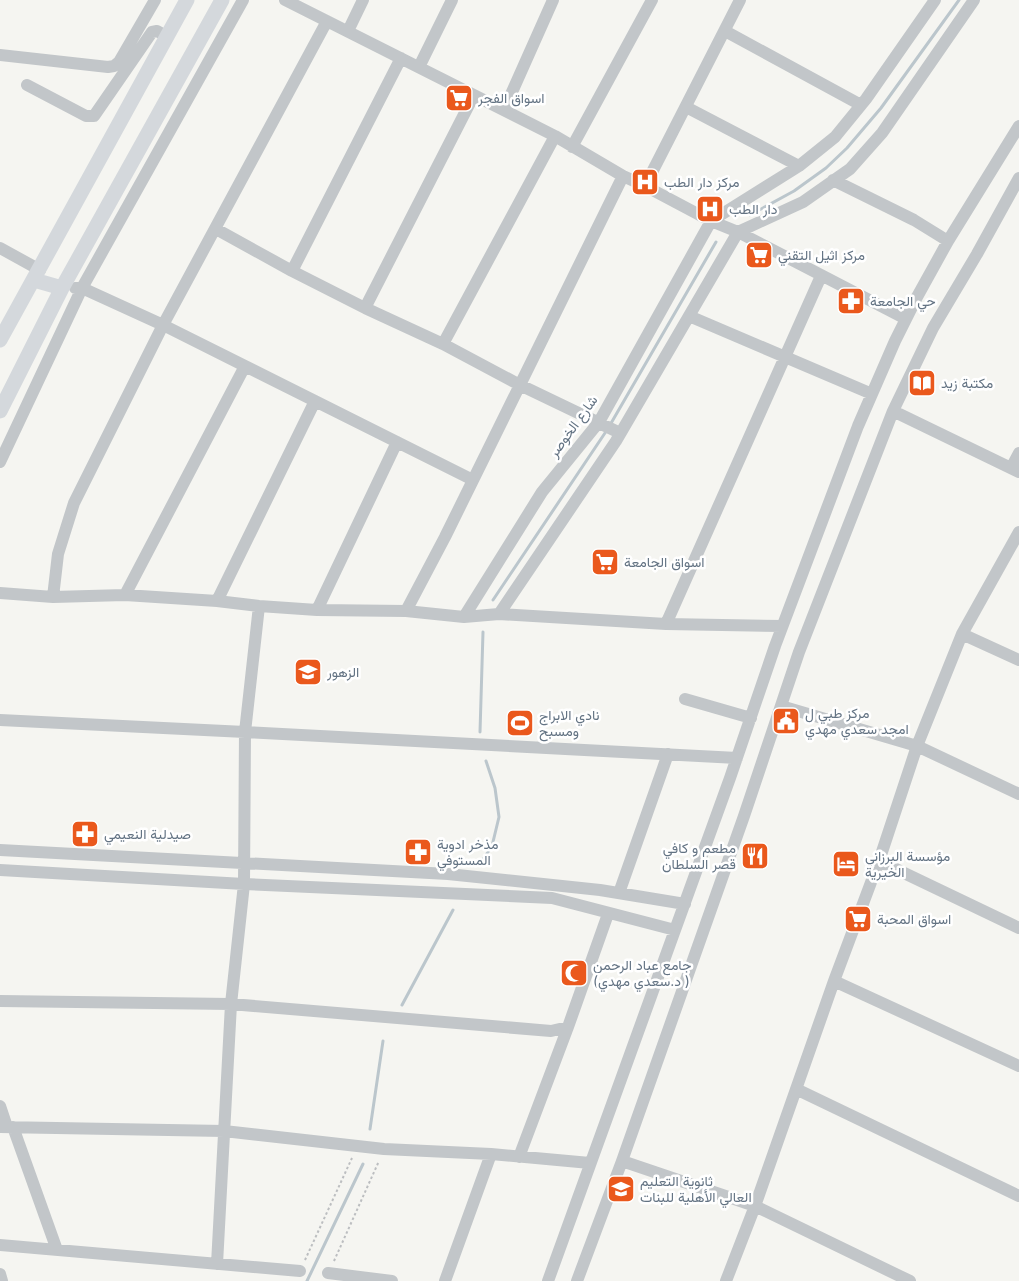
<svg xmlns="http://www.w3.org/2000/svg" width="1019" height="1281" font-family="Inter,Vazirmatn,sans-serif">
	<style>
		.lines { fill: none; stroke-linecap: round; stroke-linejoin: round }
		.stream { stroke: #bbc6cc; stroke-width: 3 }
		.path { stroke: #bcbec0; stroke-width: 2; stroke-dasharray: 2.5 2.5; stroke-linecap: butt }
		.minor { stroke: #c2c6c9; stroke-width: 12 }
		.major { stroke: #d4d8dc; stroke-width: 15 }
		.labels { text-anchor: middle; stroke-width: 5; stroke-linejoin: round; paint-order: stroke }
		.poi-label { font-size: 14px; fill: #637383; stroke: #fff; text-anchor: start }
		.street-label { font-size: 14px; fill: #637383; stroke: #fff }
	</style>
	<rect width="100%" height="100%" fill="#f5f5f1"/>
	<g class="lines">
		<path class="stream" d="M750,215l44,-24 32,-23 21,-20 34,-40 78,-108
			M610,425l106,-183
			M493,600l114,-170
			M480,732l3,-100
			M480,864l12,-18 7,-29 -4,-29 -9,-27
			M402,1005l51,-95
			M370,1129l13,-88
			M307,1281l56,-117"/>
		<path class="path" d="M305,1260l47,-102
			M334,1261l45,-100"/>
		<path class="minor" d="M285,0l270,136 68,40 22,10 66,35 27,11 168,87
			M348,31l15,-31
			M725,31l136,74
			M0,55l108,12 6,-1 5,-4 36,-62
			M419,67l33,-67
			M27,85l59,31h8l58,-84 5,-1 9,5
			M686,107l113,59
			M504,110l49,-110
			M572,147l80,-147
			M833,180l81,40 34,21
			M645,186l95,-186
			M216,229l76,42 73,37 78,36 77,41 100,48
			M0,248l40,22
			M292,271l109,-213
			M75,288h7l81,37 310,155
			M365,308l109,-213
			M689,316l183,78
			M443,344l112,-208
			M893,411l126,61
			M0,462l82,-174 161,-288
			M1011,468l8,-15
			M0,593l53,4 72,-2 92,6 42,5 58,4 89,1 58,6 35,-3 167,10 116,2
			M125,595l120,-229
			M53,597l5,-43 16,-51 89,-178 164,-304
			M217,601l98,-200
			M317,610l80,-168
			M406,611l39,-74 178,-361
			M499,614l117,-173 122,-209 65,-30 47,-33 32,-36 92,-133
			M464,617l78,-125 57,-70 112,-201 88,-55 36,-29 31,-38 69,-99
			M666,624l155,-348
			M962,634l57,26
			M685,699l66,19
			M781,706l136,40 102,48
			M0,720l245,12 492,26
			M0,850l448,24 152,16 85,14
			M879,861l140,67
			M0,870l244,14 308,14 123,32
			M619,893l49,-139
			M834,981l185,85
			M0,1001l231,3 320,27 17,-4
			M796,1089l223,107
			M0,1106l7,21
			M0,1127l224,4 160,18 107,5 99,9
			M13,1127l44,123
			M519,1157l49,-130 40,-113
			M622,1161l133,45 155,75
			M0,1245l300,26
			M217,1264l14,-260 13,-120 1,-152 14,-126
			M328,1273l64,8
			M0,1274l2,7
			M445,1281l46,-127
			M548,1281l182,-503 45,-132 83,-220 37,-85 22,-44 31,-56 71,-115
			M577,1281l45,-120 122,-345 55,-164 94,-241 40,-83 44,-74 42,-76
			M726,1281l29,-75 79,-225 45,-120 38,-115 45,-112 57,-102"/>
		<path class="major" d="M34,280l28,8
			M0,340l187,-340
			M0,411l62,-123 160,-288"/>
	</g>
	<defs>
		<g id="supermarket-square" transform="scale(1.4375)"><rect x="-9" y="-9" width="18" height="18" rx="4" fill="#ea581c" stroke="#fff"/><path d="M-6-5.5h2.5l.6 2H6L4.5 2H-2.5L-4.4-4H-6ZM-1.5 3.2a1.3 1.3 0 1 0 .1 0ZM3 3.2a1.3 1.3 0 1 0 .1 0Z" fill="#fff"/></g>
		<g id="hospital-square" transform="scale(1.4375)"><rect x="-9" y="-9" width="18" height="18" rx="4" fill="#ea581c" stroke="#fff"/><path d="M-5-5h3v3.5h4V-5h3V5h-3V1.5h-4V5h-3Z" fill="#fff"/></g>
		<g id="pharmacy-square" transform="scale(1.4375)"><rect x="-9" y="-9" width="18" height="18" rx="4" fill="#ea581c" stroke="#fff"/><path d="M-2-6h4v4h4v4h-4v4h-4v-4h-4v-4h4Z" fill="#fff"/></g>
		<g id="library-square" transform="scale(1.4375)"><rect x="-9" y="-9" width="18" height="18" rx="4" fill="#ea581c" stroke="#fff"/><path d="M-6-4Q-3-5.5-.7-3.5V5Q-3 3-6 4ZM6-4Q3-5.5 .7-3.5V5Q3 3 6 4Z" fill="#fff"/></g>
		<g id="school-square" transform="scale(1.4375)"><rect x="-9" y="-9" width="18" height="18" rx="4" fill="#ea581c" stroke="#fff"/><path d="M0-5L7-2L0 1L-7-2ZM-4 1L0 2.5L4 1V4Q0 6-4 4Z" fill="#fff"/></g>
		<g id="civic-square" transform="scale(1.4375)"><rect x="-9" y="-9" width="18" height="18" rx="4" fill="#ea581c" stroke="#fff"/><path d="M-.6-6.5H3V-4.5H.6V-3L4-1V1h2V6H-6V1h2V-1L-.6-3ZM-1.2 2.5V6h2.4V2.5Z" fill="#fff"/></g>
		<g id="stadium-square" transform="scale(1.4375)"><rect x="-9" y="-9" width="18" height="18" rx="4" fill="#ea581c" stroke="#fff"/><path d="M0-5a6.5 5 0 1 0 0 10a6.5 5 0 1 0 0-10ZM-3.5-1.8h7v3.6h-7Z" fill="#fff"/></g>
		<g id="restaurant-square" transform="scale(1.4375)"><rect x="-9" y="-9" width="18" height="18" rx="4" fill="#ea581c" stroke="#fff"/><path d="M-5-6h1v4h1v-4h1v4h1v-4h1v5L-1.5 .5V6h-2V.5L-5-1ZM5-6V6H3V1.5H1.5Q1.5-4 5-6Z" fill="#fff"/></g>
		<g id="hotel-square" transform="scale(1.4375)"><rect x="-9" y="-9" width="18" height="18" rx="4" fill="#ea581c" stroke="#fff"/><path d="M-6-4.5h1.5V1H6V5H4.5V3h-9V5H-6ZM-4 0a1.8 1.8 0 1 1 3.6 0ZM.5 0V-2.5h3Q6-2.5 6 0Z" fill="#fff"/></g>
		<g id="mosque-square" transform="scale(1.4375)"><rect x="-9" y="-9" width="18" height="18" rx="4" fill="#ea581c" stroke="#fff"/><path d="M3.5-4.9A6 6 0 1 0 3.5 4.9A5 5 0 1 1 3.5-4.9Z" fill="#fff"/></g>
	</defs>
	<g fill-rule="evenodd">
		<use href="#supermarket-square" x="459" y="98"/>
		<use href="#hospital-square" x="645" y="182"/>
		<use href="#hospital-square" x="710" y="209"/>
		<use href="#supermarket-square" x="759" y="255"/>
		<use href="#pharmacy-square" x="851" y="301"/>
		<use href="#library-square" x="922" y="383"/>
		<use href="#supermarket-square" x="605" y="562"/>
		<use href="#school-square" x="308" y="672"/>
		<use href="#civic-square" x="786" y="721"/>
		<use href="#stadium-square" x="520" y="723"/>
		<use href="#pharmacy-square" x="85" y="834"/>
		<use href="#pharmacy-square" x="418" y="852"/>
		<use href="#restaurant-square" x="755" y="856"/>
		<use href="#hotel-square" x="846" y="864"/>
		<use href="#supermarket-square" x="858" y="919"/>
		<use href="#mosque-square" x="574" y="973"/>
		<use href="#school-square" x="621" y="1189"/>
	</g>
	<g class="labels">
		<g class="poi-label">
			<text x="478" y="103">اسواق الفجر</text>
			<text x="664" y="187">مركز دار الطب</text>
			<text x="729" y="214">دار الطب</text>
			<text x="778" y="260">مركز اثيل التقني</text>
			<text x="870" y="306">حي الجامعة</text>
			<text x="941" y="388">مكتبة زيد</text>
			<text x="624" y="567">اسواق الجامعة</text>
			<text x="327" y="677">الزهور</text>
			<text x="805" y="718">مركز طبي ل<tspan x="805" dy="16">امجد سعدي مهدي</tspan></text>
			<text x="539" y="720">نادي الابراج<tspan x="539" dy="16">ومسبح</tspan></text>
			<text x="104" y="839">صيدلية النعيمي</text>
			<text x="437" y="849">مذخر ادویة<tspan x="437" dy="16">المستوفي</tspan></text>
			<text x="736" y="853" text-anchor="end">مطعم و كافي<tspan x="736" dy="16">قصر السلطان</tspan></text>
			<text x="865" y="861">مؤسسة البرزاني<tspan x="865" dy="16">الخيرية</tspan></text>
			<text x="877" y="924">اسواق المحبة</text>
			<text x="593" y="970">جامع عباد الرحمن<tspan x="593" dy="16">(د.سعدي مهدي )</tspan></text>
			<text x="640" y="1186">ثانوية التعليم<tspan x="640" dy="16">العالي الأهلية للبنات</tspan></text>
		</g>
		<g class="street-label">
			<text transform="translate(573 426) rotate(-54)" y="5">شارع الخوصر</text>
		</g>
	</g>
</svg>
